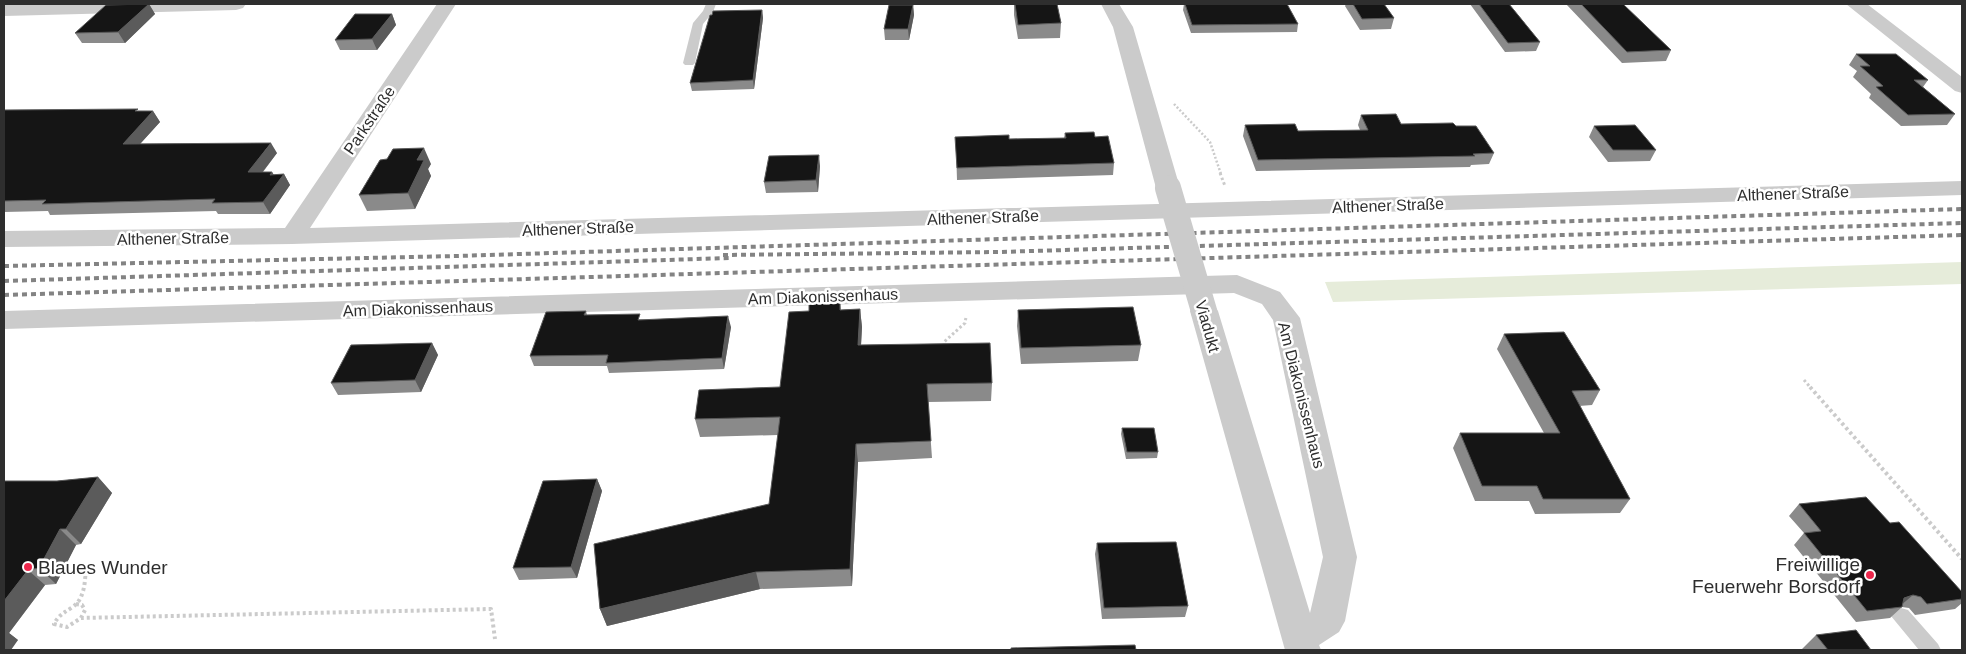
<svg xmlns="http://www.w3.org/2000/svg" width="1966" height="654" font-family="Arial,sans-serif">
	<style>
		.green { fill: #e6ecda }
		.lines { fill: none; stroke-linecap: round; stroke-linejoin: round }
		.path-far2 { stroke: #cbcbcb; stroke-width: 2.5; stroke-dasharray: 2 2; stroke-linecap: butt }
		.path-far1 { stroke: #cbcbcb; stroke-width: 3; stroke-dasharray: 2.5 2.5; stroke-linecap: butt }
		.path { stroke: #cbcbcb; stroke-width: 4; stroke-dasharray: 3 3; stroke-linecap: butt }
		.service { fill: #cbcbcb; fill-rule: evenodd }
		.minor { fill: #cbcbcb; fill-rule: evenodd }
		.rail { stroke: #838383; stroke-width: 4; stroke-dasharray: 5 4; stroke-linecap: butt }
		.minor-bridge { stroke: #cbcbcb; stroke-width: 26 }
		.wall { fill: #8a8a8a }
		.shaded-wall { fill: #5b5b5b }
		.building { fill: #151515; stroke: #5b5b5b }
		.poi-dot { fill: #ed274c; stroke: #fff; stroke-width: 2 }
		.labels { text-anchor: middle; stroke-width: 5; stroke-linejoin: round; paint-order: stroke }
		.street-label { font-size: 16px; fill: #2e2e2e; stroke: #fff }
		.near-poi-label { font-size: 19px; fill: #2e2e2e; stroke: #fff; text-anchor: end }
	</style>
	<rect width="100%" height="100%" fill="#fff"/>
	<path class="green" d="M1962,262v22l-629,18 -8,-20z"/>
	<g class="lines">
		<path class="path-far2" d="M1174,104l36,38 11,32"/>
		<path class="path-far1" d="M1220,173l5,13
			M944,346v-4l21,-19 1,-6
			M1804,380l7,8"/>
		<path class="path" d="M1810,387l152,172
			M86,564c-1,14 0,32 -12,42 -8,6 -15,8 -20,18l13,3 14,-9 410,-9 4,30
			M76,604l6,1 3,5 -4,8"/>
		<path class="service" d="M706,4h10l-3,8 -10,12 -8,39 -2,2h-8l-2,-2 10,-40 10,-12z
			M1901,608l7,2 30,34 3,6h-22l-28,-34 3,-6z"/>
		<path class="minor" d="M4,4h242l-3,4 -7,2 -232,6z
			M437,4h19l-146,224 1652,-47v14l-1670,49 -288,3v-16l281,-3z
			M1101,4h18l14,23 47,161 -4,5 -8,2 -8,-2 -4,-5 -43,-161z
			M1846,4h21l95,73v16l-7,-2z
			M1237,275l43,17 20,26 57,239 -12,64 -6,11 -20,13 2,5h-36l-95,-339 4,-7 10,-2 10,2 4,7 92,302 13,-56 -50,-237 -11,-16 -28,-11 -1230,36v-18z"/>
		<path class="rail" d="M723,255l276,-3 963,-29
			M4,266l452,-10 1506,-47
			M4,281l725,-23
			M4,295l1958,-60"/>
		<path class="minor-bridge" d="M1168,188l36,123"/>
	</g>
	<path class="wall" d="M149,4l6,10 -30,29h-43l-7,-10z
		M1014,4h43l4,19 -1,15 -42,1 -4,-24z
		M1184,4h103l11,20 -1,8 -106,1 -8,-23z
		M1346,4h38l10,14 -3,11 -31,1 -15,-24z
		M1470,4h39l31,38 -4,9 -31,1z
		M1566,4h57l48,46 -5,11 -44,2z
		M913,5l1,10 -5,25h-24l-1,-11z
		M762,10l1,8 -9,71 -62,2 -2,-8z
		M392,14l4,11 -19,25h-37l-5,-10z
		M1856,54l72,26 -5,7 32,27 -8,11 -46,1 -32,-28 2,-4 -18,-17 4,-6 -8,-6z
		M4,110l149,1 7,11 -20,22 137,9 -14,19h9l2,3 10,-1 6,11 -20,29h-52l-2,-3 -166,4 -2,-4 -44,1z
		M1361,115l40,9 55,2 38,27 -5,11 -18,1 -1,2 -214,4 -13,-35 2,-11 53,6 62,-1 -2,-5z
		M1594,126l62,24 -6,11 -42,1 -19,-25z
		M1065,133l30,4 19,26 -1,12 -156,5 -1,-32 53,-9 55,-1z
		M431,164l-3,5 3,7 -16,33 -48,2 -8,-16z
		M820,166l-2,26 -52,1 -2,-11z
		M840,302l1,8 19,-1 2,18 -1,18 131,38 -1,18 -63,1 4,56 -74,4 -6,124 -92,3 -153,37 -7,-17 169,-105 9,-69 -78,2 -5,-18 85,-32 29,-76z
		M1018,310l123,35 -3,16 -117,3 -4,-38z
		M586,311l1,4 144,12 -7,42 -115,4 -2,-7h-73l-4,-10z
		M1504,334l96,56 -8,15 -13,1 51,93 -10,14 -85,1 -6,-13h-54l-22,-53 7,-15h84l-47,-84z
		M432,343l6,12 -17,37 -83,3 -7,-12z
		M1122,428l36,24 -1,6 -31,1 -5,-25z
		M98,477l14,16 -31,51 -5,1 -20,39 -11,1 -36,48 9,7 -14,10v-169h53z
		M597,479l5,12 -25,87 -58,2 -6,-12z
		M1799,504l91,19 72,69v11l-7,6 -40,6 -6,-7 -7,-1 -12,11 -34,4 -62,-77 10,-12 -15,-17z
		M1097,543l91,63 -3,11 -83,2 -7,-65z
		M1816,635l55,15h-68l-1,-1z"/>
	<path class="shaded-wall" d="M149,4l6,10 -30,29 -7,-11z
		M913,5l1,10 -5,25 -1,-11z
		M762,10l1,8 -9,71 -1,-9z
		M392,14l4,11 -19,25 -5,-11z
		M153,111l7,11 -30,33 -7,-11z
		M271,143l6,10 -23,30 -6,-11z
		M424,148l7,16 -3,5 3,7 -16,33 -7,-16 9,-33z
		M819,155l1,11 -2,26 -2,-12z
		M272,172l6,10 6,-8 6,11 -20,29 -7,-12 7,-27z
		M860,309l2,18 -2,36 -2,-18z
		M728,316l3,11 -7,42 -2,-11z
		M432,343l6,12 -17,37 -6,-12z
		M856,444l2,18 -6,124 -2,-17z
		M98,477l14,16 -31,51 -15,-15z
		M597,479l5,12 -25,87 -6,-11z
		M60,529l16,16 -20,39 -17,-16z
		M28,570l17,15 -36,48 9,7 -7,10h-7v-49z
		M756,572l4,17 -153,37 -7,-17z
		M1913,595l-13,11 4,-8z"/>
	<path class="building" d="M149,4l-31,28 -43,1 31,-28z
		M1015,4h42l4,19 -43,2z
		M1185,4h102l11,20 -106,1z
		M1353,4h31l10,14 -32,1z
		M1479,4h30l31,38 -32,1z
		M1581,4h42l48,46 -44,2z
		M889,5h24l-5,24h-24z
		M762,10l-9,70 -63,3 20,-68h2l1,-4z
		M355,14h37l-20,25 -37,1z
		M1856,54h40l32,26h-14l41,34 -47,1 -32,-28 7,-1 -23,-20h10z
		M138,109l-3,2h18l-30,33 148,-1 -23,29h24l-2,3 14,-1 -21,28 -51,1 3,-4 -173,5 4,-4 -42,1v-91z
		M1396,114l5,10 52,-1 3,3h20l18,27 -21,1 2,2 -217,4 -13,-35 50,-1 3,7 70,-1 -7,-15z
		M1635,125l21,25h-43l-19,-24z
		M1094,132l1,5 13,-1 6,27 -157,5 -2,-31 54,-2v4l57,-1 -1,-5z
		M424,148l-7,12h7l-16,33 -49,2 21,-35 7,-1 6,-10z
		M819,155l-3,25 -52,2 5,-26z
		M840,302v8l20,-1 -2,36 132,-2 2,40 -65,1 4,57 -75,3 -6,125 -94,3 -156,37 -6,-65 175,-40 11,-87 -85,2 4,-29 81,-3 9,-75 20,-1v-8z
		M1133,307l8,38 -120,3 -3,-38z
		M586,311l-2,4 56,-1 -2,6 90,-4 -6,42 -116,5 2,-8 -78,1 16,-44z
		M1564,332l36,58 -28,1 58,108h-87l-6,-13h-55l-22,-53h100l-56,-99z
		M432,343l-17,37 -84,3 20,-38z
		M1122,428h32l4,24h-31z
		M98,477l-32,52h-6l-21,39 -11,2 -24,31v-120h53z
		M597,479l-26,88 -58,1 30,-87z
		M1866,497l24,26 9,-1 63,70v7l-35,5 -6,-7 -8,-2 -9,3 -2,9 -35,4 -63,-78 17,-2 -22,-27z
		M1176,542l12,64 -84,2 -7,-65z
		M1856,630l15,20h-43l-12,-15z
		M1135,645l1,5h-125v-2z"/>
	<g class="poi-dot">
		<circle cx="28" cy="567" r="5"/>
		<circle cx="1870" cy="575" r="5"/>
	</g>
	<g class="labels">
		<g class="street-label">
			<text transform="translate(369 120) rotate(-56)" y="6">Parkstraße</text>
			<text transform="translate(1793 193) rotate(-2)" y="6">Althener Straße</text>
			<text transform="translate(1388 205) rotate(-2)" y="6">Althener Straße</text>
			<text transform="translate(983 217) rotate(-2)" y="6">Althener Straße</text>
			<text transform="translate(578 228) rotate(-2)" y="6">Althener Straße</text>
			<text transform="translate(173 238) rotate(-1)" y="6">Althener Straße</text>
			<text transform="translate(823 296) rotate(-2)" y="6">Am Diakonissenhaus</text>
			<text transform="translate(418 308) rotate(-2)" y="6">Am Diakonissenhaus</text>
			<text transform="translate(1208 326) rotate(74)" y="6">Viadukt</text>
			<text transform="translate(1302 395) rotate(76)" y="6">Am Diakonissenhaus</text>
		</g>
		<g class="near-poi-label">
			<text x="1860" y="571">Freiwillige<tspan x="1860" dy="22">Feuerwehr Borsdorf</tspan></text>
			<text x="38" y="574" text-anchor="start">Blaues Wunder</text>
		</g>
	</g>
	<rect width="1966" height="654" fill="none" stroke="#2e2e2e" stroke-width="10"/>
</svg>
